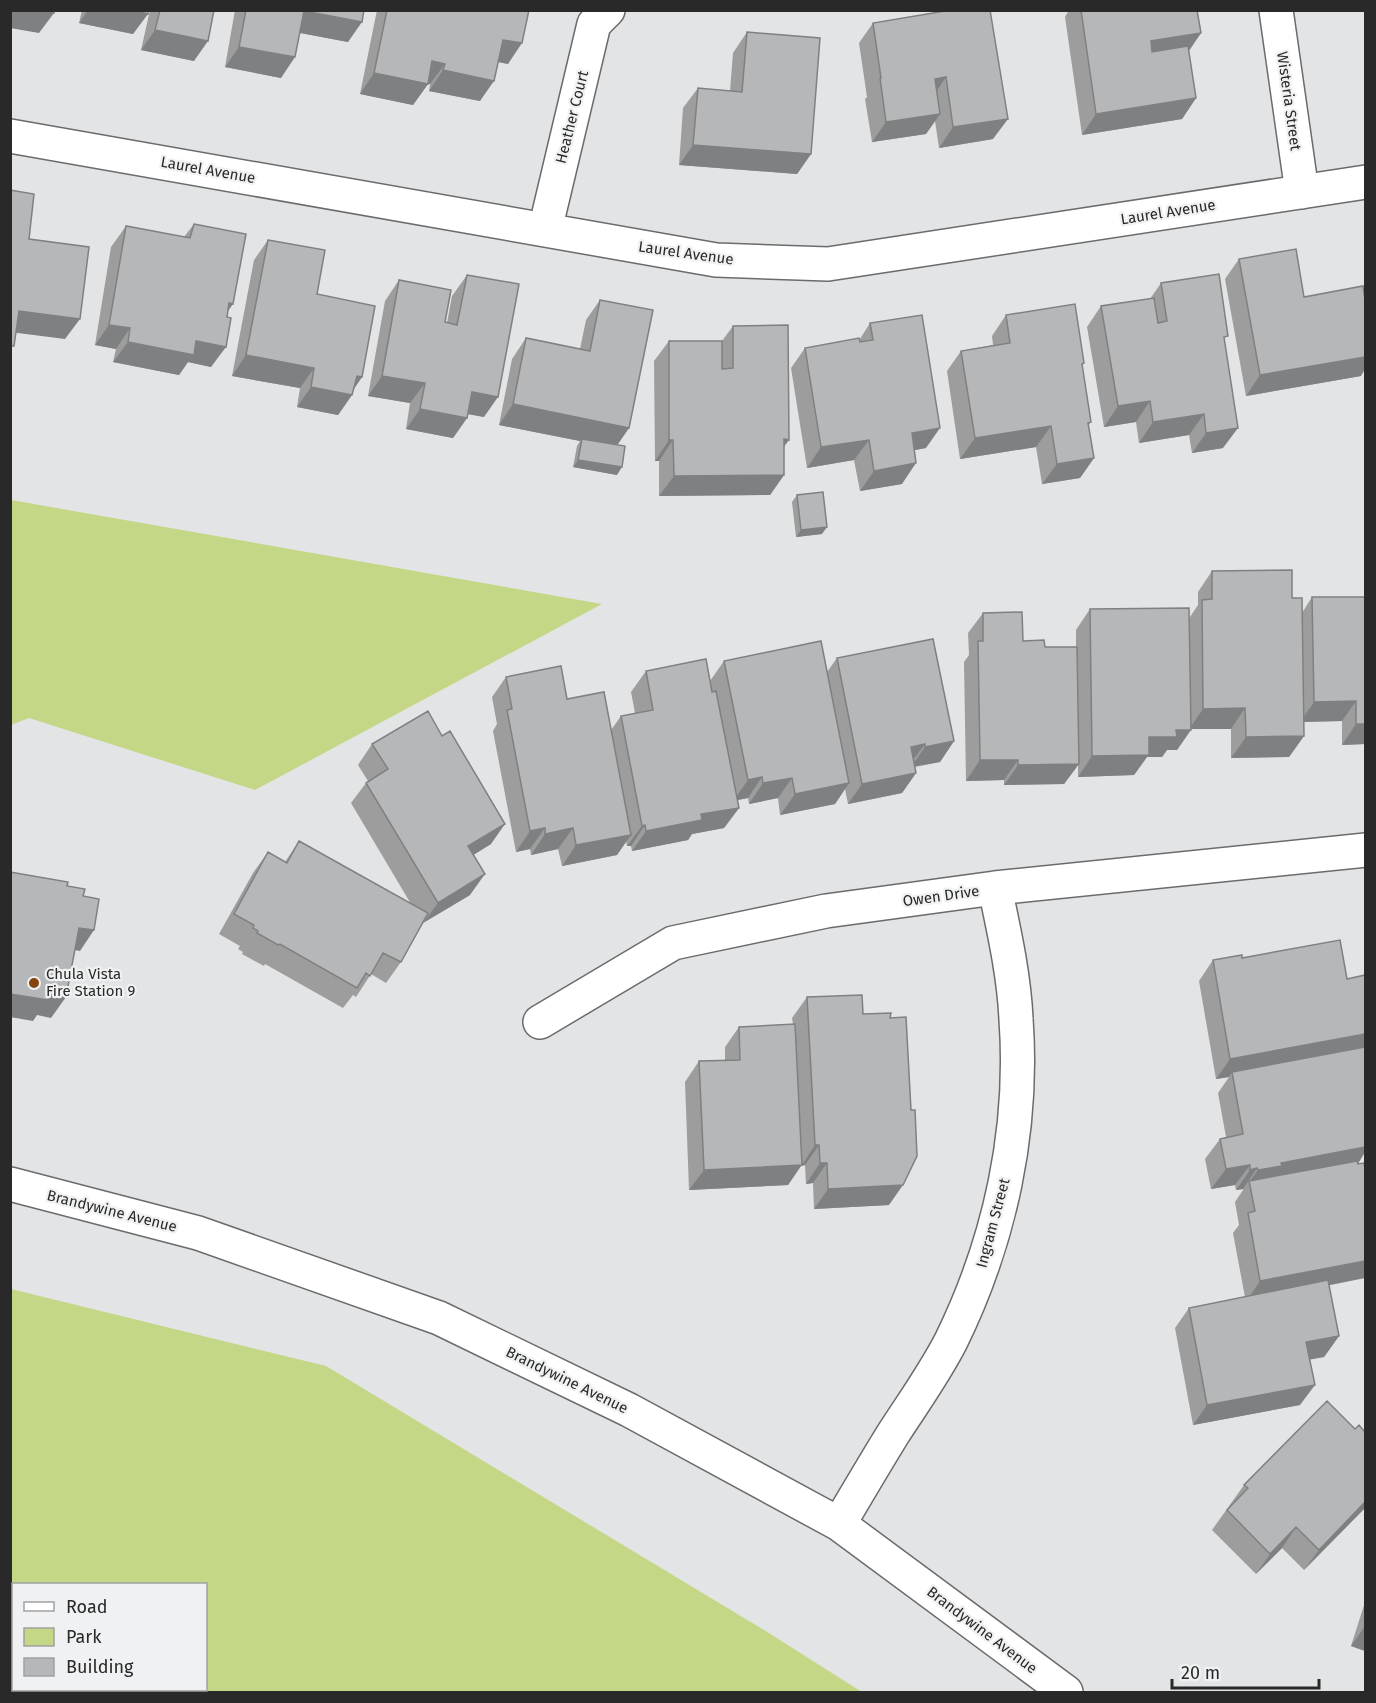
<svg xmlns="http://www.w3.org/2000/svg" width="1376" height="1703" font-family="'Fira Sans',sans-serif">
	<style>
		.green { fill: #c4d786; fill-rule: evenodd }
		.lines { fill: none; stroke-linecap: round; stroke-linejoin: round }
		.minor-casing { stroke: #6a6b6c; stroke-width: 36 }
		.minor { stroke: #fff; stroke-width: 33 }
		.wall { fill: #9d9d9e }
		.shaded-wall { fill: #7f8081 }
		.building { fill: #b6b7b8; stroke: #7f8081; stroke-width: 1.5 }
		.poi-dot { fill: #85440e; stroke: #f0f1f2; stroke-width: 2 }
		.labels { text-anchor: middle; stroke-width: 4.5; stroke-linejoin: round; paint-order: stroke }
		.street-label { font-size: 15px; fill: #292929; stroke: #f0f1f2 }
		.poi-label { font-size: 15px; fill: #292929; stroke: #f0f1f2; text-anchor: start }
	</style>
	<rect width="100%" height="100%" fill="#e3e4e5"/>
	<path class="green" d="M11,500l591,104 -347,186 -226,-72 -18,7z
		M11,1289l315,77 438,264 98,62h-851zM14,1584h192v106h-192z"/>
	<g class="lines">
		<g class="minor-casing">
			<path id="minor" d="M1276,10l26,182
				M10,136l706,124 112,4 538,-82
				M545,230l49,-206 14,-14
				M540,1022l133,-79 153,-32 169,-23 371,-38
				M10,1184l188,49 241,85 190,92 210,114 227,168
				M839,1524c18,-30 36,-61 54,-90 20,-31 41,-60 58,-93 49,-100 73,-211 65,-322 -2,-44 -12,-88 -21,-131"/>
		</g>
		<use href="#minor" class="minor"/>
	</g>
	<path class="wall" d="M82,10h66l-15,24 -54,-11z
		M150,10h64l-20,51 -53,-11z
		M235,10h129l-16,32 -48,-9 -19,45 -56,-11z
		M377,10h152l-21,54 -10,-2 -18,39 -51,-10 1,-7h-2l-15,21 -53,-11z
		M951,10l42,129 -54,9 -4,-27 -9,13 -54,8 -7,-43 2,-2 -8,-54 14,-20z
		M1069,10h128l4,23 -12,18 7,47 -14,21 -100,16 -17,-118z
		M747,32l64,122 -14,20 -118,-9 4,-57 15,-20 32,3 3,-38z
		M194,224l34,88 -17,55 -23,-5 -9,13 -66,-13 3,-13 -21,-4 16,-98 15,-21 58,11z
		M268,240l49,54 45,83 -8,12 -2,6 -14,20 -41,-8 3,-19 -68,-12 22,-116z
		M1239,259l65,38 57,79 -115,20 -21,-117z
		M467,275l17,142 -16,-3 -1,4 -14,20 -47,-9 4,-26 -42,-7 17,-95 14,-21 46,42 2,1 5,-27z
		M1161,283l64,58 -2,107 -31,5 -3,-18 -50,8 -3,-21 -32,5 -17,-100 14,-21 49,-7z
		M600,300l29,128 -11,16 -1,31 -44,-8 4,-21 3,-5 -81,-16 13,-66 14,-21 54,11 6,-29z
		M1006,315l78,48 -2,3 9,56 -3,4 6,32 -14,20 -38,6 -6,-37 -76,12 -13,-88 14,-20 32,-6 -1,-9z
		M870,323l56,125 -11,2 -13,34 -42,7 -6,-31 -47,8 -16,-100 14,-20 55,-9z
		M733,326l51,120v29l-14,20 -111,1v-35h-4l-1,-100 15,-20h53z
		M797,495l25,39 -26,3 -4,-35z
		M1212,571l80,27 10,15 10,-16h53v147l-23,1v-24l-39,1 1,14 -15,21 -58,1v-29h-40l-14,21h-10l-5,7h-15l-13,18 -56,2v-12l-14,19 -60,1v-5l-38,1 -2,-119 5,-7 -1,-22 15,-20 40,28 22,6h31v-17l14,-21 100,8 8,-12v-13z
		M837,658l117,83 -14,21 -25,5 1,6 -14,20 -54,11 -3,-15 -10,15 -55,11 -2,-17 -29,6 -1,-6 -11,2 2,8 -15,20 -32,6 -4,6 -56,11 -1,-5h-4l-1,-5 -9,14 -55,11 -4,-17 -27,6 -1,-6 -14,3 -23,-121 4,-7 -5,-27 14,-20 61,22 44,31 10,-14 14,-3 -4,-21 15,-21 64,10 14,-20 103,11z
		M372,744l119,100 -18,11 -3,40 -47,28 -22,39 -15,21 -15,-9 -15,23 -3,-2 -10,13 -78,-44 -1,2 -22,-12 1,-2 -5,-3 2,-3 -21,-12 34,-61 15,-21 17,10 14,-21 112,63 -60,-101 15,-20 2,-2 -10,-16z
		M1242,958l123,194 -7,11 -29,122 10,51 -15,21 -14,2 -10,46 -107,20 -18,-97 14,-20 56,-11 -12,-64 6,-8 -4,-23 8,-12v-1l-7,1 -1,-5 -24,4 -6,-30 15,-20 6,-2 -8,-44 11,-16 -13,2 -17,-98 14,-21z
		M807,997l56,17 26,191 -75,4 -1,-26 -7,1 -1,-19 -4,1 -13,19 -99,5 -4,-108 14,-21 26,-1v-13l14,-20 54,-3 -1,-6z
		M1355,1429l10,3v76l-61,62 -22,-22 -26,26 -44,-44 32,-45z
		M1365,1602v49l-14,-5z"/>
	<path class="shaded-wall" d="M10,10h32l12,3 -15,20 -29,-5z
		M88,10h43l17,4 -15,20 -54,-11z
		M304,11l58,11 -14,20 -58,-11z
		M155,30l53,11 -14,20 -53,-11z
		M1201,33l-14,20 -50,8 14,-20z
		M503,40l19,3 -14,21 -19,-4z
		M239,47l56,10 -14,21 -56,-11z
		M432,61l13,3 -15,20 -13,-2z
		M443,70l51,11 -14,20 -51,-10z
		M374,73l54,11 -15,21 -53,-11z
		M946,77l-14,21 3,-19z
		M1196,98l-14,21 -100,16 14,-21z
		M940,114l-14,20 -54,8 14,-20z
		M1008,119l-15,20 -54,9 14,-21z
		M693,145l118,9 -14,20 -118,-9z
		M229,303l4,1 -14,20z
		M19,311l61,8 -15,20 -55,-7z
		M109,325l21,3 -14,21 -21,-4z
		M196,341l30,6 -15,20 -23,-5 -9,13 -66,-13 15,-20z
		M246,355l68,13 -14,20 -68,-12z
		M1365,357v12l-4,7 -115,20 14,-21z
		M357,376l5,1 -12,17 2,1 -14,20 -41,-8 14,-20z
		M382,376l43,7 -15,20 -42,-7z
		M472,392l26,5 -14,20 -27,-5z
		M1150,401l-14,21 -32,5 14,-21z
		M513,404l116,24 -14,20 -33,-9 -2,2 -81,-16z
		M420,409l47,9 -14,20 -47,-9z
		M1204,414l-15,21 -50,8 14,-21z
		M1051,426l-15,21 -76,12 15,-21z
		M940,428l-14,20 -28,5 14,-20z
		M1238,428l-15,20 -31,5 14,-20z
		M784,439l5,1 -15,20z
		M669,440h4l-14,21h-4z
		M869,440l-15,20 -47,8 14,-21z
		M1094,458l-14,20 -38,6 15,-20z
		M578,460l44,7 -5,8 -44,-8z
		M916,463l-14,21 -42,7 14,-20z
		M784,475l-14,20 -111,1 15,-20z
		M827,527l-5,7 -26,3 5,-7z
		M1356,701l-14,20 -42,1 14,-20z
		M1245,708l-14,21h-42l14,-20z
		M1356,724h9v20l-23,1z
		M1176,730h15l-14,20h-10l-5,7h-15l-13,18 -56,2 14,-21 57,-19z
		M1304,736l-15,21 -58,1 15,-21z
		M954,741l-14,21 -29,5 14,-20z
		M925,744l-15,20 1,-17z
		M980,760h38l-14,20 -38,1z
		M1079,764l-15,20 -60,1 14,-20z
		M916,773l-14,20 -54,11 14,-20z
		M762,777l-14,21 -15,3 15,-21z
		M792,778l-14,20 -29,6 14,-21z
		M849,783l-14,21 -55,11 15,-21z
		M739,808l-15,20 -32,6 -4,6 -56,11 14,-20 55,-17z
		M505,824l-14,20 -37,23 14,-21z
		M645,825l-14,21h-4l15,-20z
		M545,828l-15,21 -14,3 14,-21z
		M573,828l-15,21 -27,6 14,-21z
		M631,835l-14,20 -55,11 14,-21z
		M485,874l-15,21 -47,28 15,-20z
		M79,928l15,2 -14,21 -16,-3z
		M10,994h39l17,3 -15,21 -14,-3 -4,6 -23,-4z
		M1365,1034v13l-133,25 -3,5 -13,2 14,-20z
		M815,1145h4l-14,20 -4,1 -13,19 -99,5 15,-20 98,-5z
		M1365,1147v5l-9,15 -107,15 9,-12 23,-7z
		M820,1163h7l-14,20 -7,1z
		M1250,1165l-15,20 -24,4 15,-20z
		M1257,1168l-14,21 -7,1 14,-20z
		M903,1185l-14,20 -75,4 14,-20z
		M1365,1261v17l-119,24 14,-21z
		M1339,1336l-15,21 -32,6 14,-21z
		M1315,1385l-15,20 -107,20 14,-20z
		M1365,1502v6l-61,62 15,-20z
		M1296,1527l-14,21 -26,26 14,-20z
		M1365,1626v25l-14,-5z"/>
	<path class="building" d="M42,10h12v3z
		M131,10h17v4z
		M160,10h54l-6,31 -53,-11z
		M246,10h118l-2,12 -58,-11 -9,46 -56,-10z
		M387,10h142l-7,33 -19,-3 -9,41 -51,-11 2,-6 -13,-3 -4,23 -54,-11z
		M951,10h39l18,109 -55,8 -7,-50 -11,2 5,35 -54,8 -6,-44h1l-8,-55z
		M1081,10h116l4,23 -50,8 1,11 36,-6 8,52 -100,16z
		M747,32l73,6 -9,116 -118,-9 5,-57 44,4z
		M10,190l24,4 -5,45 60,8 -9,72 -61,-8 -5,35h-4z
		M194,224l52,10 -13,70 -4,-1 -2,14 4,1 -5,29 -30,-6 -2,14 -66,-13 2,-14 -21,-3 17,-99 64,12z
		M268,240l57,10 -8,44 58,12 -13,71 -5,-1 -5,19 -41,-8 3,-19 -68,-13z
		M1296,249l8,48 59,-11 2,14v57l-105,18 -21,-116z
		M1219,274l9,62 -4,1 14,91 -32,5 -2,-19 -51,8 -3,-21 -32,5 -17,-100 53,-8 4,25 9,-2 -6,-38z
		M467,275l52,9 -21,113 -26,-5 -5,26 -47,-9 5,-26 -43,-7 17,-96 52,10 -6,32 12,3z
		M600,300l53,10 -24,118 -116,-24 13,-66 64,13z
		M1075,304l9,59 -2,1 9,58 -3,1 6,35 -37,6 -6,-38 -76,12 -14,-87 49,-8 -4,-28z
		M922,315l18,113 -28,5 4,30 -42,8 -5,-31 -48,7 -16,-99 54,-10 1,4 13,-2 -3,-17z
		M788,325l1,115 -5,-1v36l-110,1 -1,-36h-4v-99h53v28l11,-1v-42z
		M582,439l43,7 -3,21 -44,-7z
		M823,492l4,35 -26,3 -4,-35z
		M1292,570v28h10l2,138 -58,1 -1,-29 -42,1 -1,-109 10,-1v-28z
		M1312,597h53v127h-9v-23l-42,1z
		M1189,608l2,122h-15l1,7h-28v18l-57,1 -2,-147z
		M1022,612l1,29 21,-1 1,7h32l2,117 -61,1v-5h-38l-2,-119h5v-28z
		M933,639l21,102 -29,6v-3l-14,3 5,26 -54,11 -25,-126z
		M821,641l28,142 -54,11 -3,-16 -29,5 -1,-6 -14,3 -24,-119z
		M706,659l6,33 4,-1 23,117 -38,6 1,6 -56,11 -1,-6 -3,1 -21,-110 32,-6 -7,-39z
		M561,666l6,33 37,-7 27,143 -55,10 -3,-17 -28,6v-6l-15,3 -23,-121 5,-1 -6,-32z
		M428,711l14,25 8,-5 55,93 -37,22 17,28 -47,29 -72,-120 22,-14 -16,-25z
		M299,841l129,72 -27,49 -18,-9 -13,23 -4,-3 -9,15 -77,-44 -2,1 -21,-12 1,-2 -5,-3 1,-3 -20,-11 34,-62 19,11z
		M10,872l58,10 -1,4 18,3 -2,7 16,3 -5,31 -15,-2 -13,69 -17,-3 -1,6 -38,-6z
		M1340,940l7,39 18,-4v59l-135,25 -17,-99 29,-5v3z
		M862,995l1,19 28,-1 -1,5 16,-1 5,93h4l2,46 -14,29 -75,4 -1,-26h-7l-1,-18h-4l-8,-148z
		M795,1024l7,141 -98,5 -5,-109 41,-1 -1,-33z
		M1365,1047v100l-84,16 1,3 -24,4 -1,-2 -7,2v-5l-24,4 -6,-30 23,-5 -11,-62z
		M1357,1161l1,3 6,-1 1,6v92l-105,20 -12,-68 7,-2 -6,-30z
		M1328,1280l11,56 -33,6 9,43 -108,20 -18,-97z
		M1327,1401l28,28 4,-4 6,7v70l-46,48 -23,-23 -26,27 -43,-44 21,-22 -4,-3z"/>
	<circle class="poi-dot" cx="34" cy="983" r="6"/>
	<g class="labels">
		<g class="street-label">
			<text transform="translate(1289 101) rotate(82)" y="5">Wisteria Street</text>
			<text transform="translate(572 117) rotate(-76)" y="5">Heather Court</text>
			<text transform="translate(208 170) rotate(10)" y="5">Laurel Avenue</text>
			<text transform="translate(1168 212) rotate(-9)" y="5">Laurel Avenue</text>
			<text transform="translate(686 253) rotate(8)" y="5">Laurel Avenue</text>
			<text transform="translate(941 896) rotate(-8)" y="5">Owen Drive</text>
			<text transform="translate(112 1211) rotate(14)" y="5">Brandywine Avenue</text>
			<text transform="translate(993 1223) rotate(-75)" y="5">Ingram Street</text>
			<text transform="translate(567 1380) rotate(26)" y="5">Brandywine Avenue</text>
			<text transform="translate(982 1630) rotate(37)" y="5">Brandywine Avenue</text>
		</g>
		<g class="poi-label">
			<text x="46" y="979">Chula Vista<tspan x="46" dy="17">Fire Station 9</tspan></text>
		</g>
	</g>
	<rect width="1376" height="1703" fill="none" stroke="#292929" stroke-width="24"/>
	<rect x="12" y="1583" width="195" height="108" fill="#f0f1f2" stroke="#a0a1a2" stroke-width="1.5"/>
	<rect x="24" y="1602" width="30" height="9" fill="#ffffff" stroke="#a0a1a2" stroke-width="1.5"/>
	<text x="66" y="1613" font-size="18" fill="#292929">Road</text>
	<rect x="24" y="1628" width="30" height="18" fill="#c4d786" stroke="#a0a1a2" stroke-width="1.5"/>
	<text x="66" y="1643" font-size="18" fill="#292929">Park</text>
	<rect x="24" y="1658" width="30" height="18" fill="#b6b7b8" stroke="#a0a1a2" stroke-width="1.5"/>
	<text x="66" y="1673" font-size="18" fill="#292929">Building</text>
	<path d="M1172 1679v9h147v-9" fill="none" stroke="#292929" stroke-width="3"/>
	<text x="1181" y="1679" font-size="18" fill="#292929" stroke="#f0f1f2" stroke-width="4.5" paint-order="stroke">20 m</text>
</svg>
